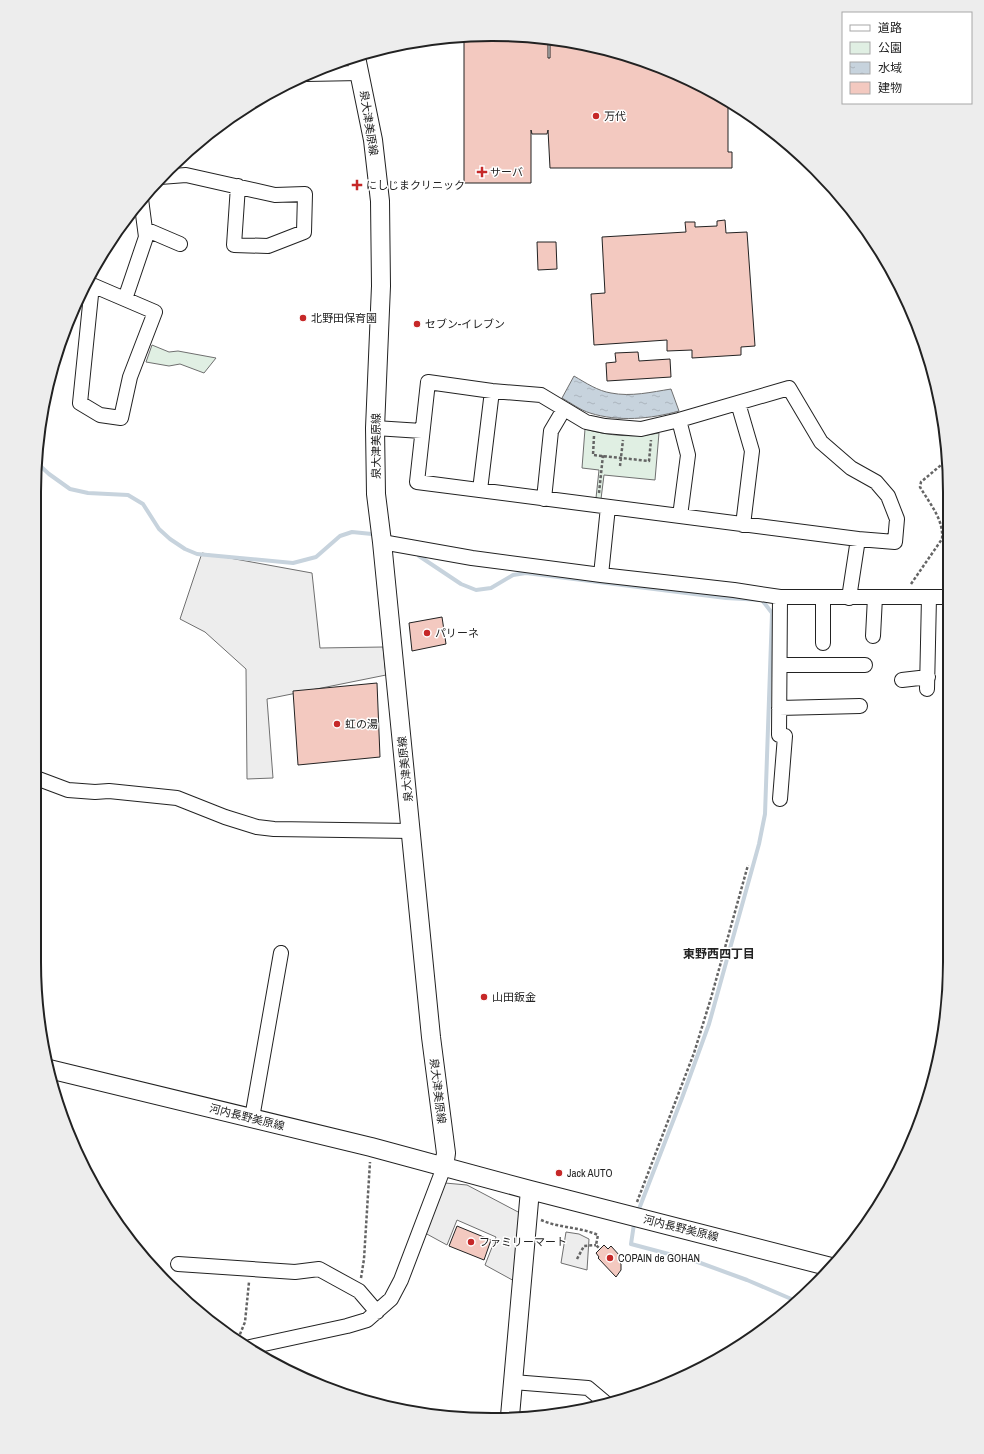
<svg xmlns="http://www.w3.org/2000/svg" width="984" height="1454" font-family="'Archivo Narrow','Noto Sans JP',sans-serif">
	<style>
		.park { fill: #e0efe3; stroke: #6f6f6f }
		.parking { fill: #ededed; stroke: #6f6f6f }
		.water { fill: url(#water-ripples); stroke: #6f6f6f }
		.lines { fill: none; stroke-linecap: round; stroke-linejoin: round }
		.stream { stroke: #c7d3dd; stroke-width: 4 }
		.building { fill: #f3c9c0; stroke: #222 }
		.minor-casing { stroke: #222; stroke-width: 16 }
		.major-casing { stroke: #222; stroke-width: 20 }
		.path { stroke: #646464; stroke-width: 2.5; stroke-dasharray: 3 2; stroke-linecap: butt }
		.minor { stroke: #fff; stroke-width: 14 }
		.major { stroke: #fff; stroke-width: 18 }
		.poi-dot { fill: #c62828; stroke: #fff; stroke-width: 1.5 }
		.labels { text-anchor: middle; stroke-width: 3; stroke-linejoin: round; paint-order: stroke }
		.poi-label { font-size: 11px; fill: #222; stroke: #fff; text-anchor: start }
		.street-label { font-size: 11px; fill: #222; stroke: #fff }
		.neighbourhood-label { font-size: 12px; font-weight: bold; fill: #222; stroke: #fff }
		.rim { fill: none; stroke: #222; stroke-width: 2 }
	</style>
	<defs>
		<pattern id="water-ripples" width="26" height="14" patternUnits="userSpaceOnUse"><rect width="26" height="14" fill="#c7d3dd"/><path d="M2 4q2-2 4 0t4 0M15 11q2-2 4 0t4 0" fill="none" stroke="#abb5bd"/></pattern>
	</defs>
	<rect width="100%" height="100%" fill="#fff"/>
	<path class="park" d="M152,345l17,7 9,-1 38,7 -12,15 -24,-9 -11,2 -23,-4z
		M585,429c24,7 50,9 74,4l-4,47 -51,-5 -3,24 -5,-1 3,-28 -17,-2z"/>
	<path class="parking" d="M202,553l110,20 8,75 63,-1 3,28 -119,24 6,79 -26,1 -1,-110 -41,-37 -25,-13z
		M445,1183l22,2 53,28 -4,69 -31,-17 11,-28 -39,-17 -10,25 -22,-12z
		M566,1232l13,2 10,5 -2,31 -26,-7z"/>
	<path class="water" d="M574,376c12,7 24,15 37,17 20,4 41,-1 60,-4l8,22c-28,8 -61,11 -89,2 -10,-3 -19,-10 -28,-15z"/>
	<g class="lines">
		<path class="stream" d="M37,463l12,11 21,15 18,4 40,2 15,9 16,25 11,10 15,10 12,5 96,9 23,-6 24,-21 12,-4 20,2
			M419,556l42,28 15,6 15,-2 22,-13 13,-2 200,25 36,2 10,13 -7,201 -6,30 -50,180 -27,74 -43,111
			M634,1224l-3,20 64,17 52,19 49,21"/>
	</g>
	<path class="building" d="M492,34l56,6v18h2v-18l31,3 86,26 61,32v51h4v16h-182l-2,-38 -1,4h-15l-1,-4v53h-67v-146z
		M725,220l1,13 21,-1 8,114 -14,1v8l-49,3v-8l-25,1v-11l-73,5 -3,-51 14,-1 -3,-56 84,-5 -1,-10h10v5l22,-1v-5z
		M537,242h19l1,27 -19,1z
		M638,352l1,9 31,-2 1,18 -64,4 -1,-18 10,-1 -1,-9z
		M442,617l4,27 -34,7 -3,-28z
		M377,683l3,74 -82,8 -5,-74z
		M457,1226l34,14 -7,20 -35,-14z
		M604,1245l4,4 3,-3 9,10 -2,5 3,3v6l-5,7 -18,-19 1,-1 -3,-4z"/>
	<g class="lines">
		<g class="minor-casing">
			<path id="minor" d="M306,74l54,-1
				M160,177l26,-2 89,20 30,-1 -1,38 -36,14 -34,-1 4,-59
				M145,229l35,15
				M92,285l63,27 -25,65 -9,41 -21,-3 -20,-12z
				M125,299l21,-62 -5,-38
				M428,382l64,9 49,4 45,27 19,4 36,3 38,-9 110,-32 32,54 30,26 25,14 12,14 9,23 -2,23 -37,-3 -441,-57z
				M738,403l14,48 -9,74
				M679,420l9,35 -8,61
				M375,428l47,3
				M480,490l12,-99
				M544,499l7,-68 13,-22
				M382,542l90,16 129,17 133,15 46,7h170
				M601,575l7,-68
				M780,597l-1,138 6,1 -5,63
				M849,598l9,-59
				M873,636l2,-39
				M823,643v-46
				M780,665h85
				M902,680l26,-3
				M927,689l2,-92
				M779,708l81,-2
				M36,778l32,12 27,2 14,-1 68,7 48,19 32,10 17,2 137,2
				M252,1118l29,-165
				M178,1264l117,8 24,-3 40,22 18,21
				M250,1347l97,-21 20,-6 24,-21 10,-19 43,-113
				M513,1382l75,6 19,16"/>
		</g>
		<g class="major-casing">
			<path id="major" d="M356,57l17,83 7,61 1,85 -6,142 1,66 6,48 49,495 15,116 -2,14
				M49,1069l322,78 159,43 301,77
				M510,1416l20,-226"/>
		</g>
		<path class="path" d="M594,436l-1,19 56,6 2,-21
			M620,466l3,-26
			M599,493l4,-38
			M911,584l31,-45c2,-19 -12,-35 -22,-52l1,-5 26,-22
			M637,1202l57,-149 17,-55 37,-133
			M541,1220c18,8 39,7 57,15l-2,10 4,4
			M577,1259l7,-13 12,-1
			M361,1278l3,-19 6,-97
			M238,1339l7,-17 4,-40"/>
		<use href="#minor" class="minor"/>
		<use href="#major" class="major"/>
	</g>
	<g class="poi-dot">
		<circle cx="596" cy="116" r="4"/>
		<path d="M480 166h4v4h4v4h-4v4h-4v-4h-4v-4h4z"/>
		<path d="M355 179h4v4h4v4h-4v4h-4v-4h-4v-4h4z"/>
		<circle cx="303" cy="318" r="4"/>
		<circle cx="417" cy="324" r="4"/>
		<circle cx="427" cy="633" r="4"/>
		<circle cx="337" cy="724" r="4"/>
		<circle cx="484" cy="997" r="4"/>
		<circle cx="559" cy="1173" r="4"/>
		<circle cx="471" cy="1242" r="4"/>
		<circle cx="610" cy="1258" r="4"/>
	</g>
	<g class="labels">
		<g class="poi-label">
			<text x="604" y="120">万代</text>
			<text x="490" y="176">サーバ</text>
			<text x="366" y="189">にしじまクリニック</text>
			<text x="311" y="322">北野田保育園</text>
			<text x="425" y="328">セブン-イレブン</text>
			<text x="435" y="637">パリーネ</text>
			<text x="345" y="728">虹の湯</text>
			<text x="492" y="1001">山田鈑金</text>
			<text x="567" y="1177">Jack AUTO</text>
			<text x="479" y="1246">ファミリーマート</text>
			<text x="618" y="1262">COPAIN de GOHAN</text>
		</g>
		<g class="street-label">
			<text transform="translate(369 123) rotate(81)" y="4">泉大津美原線</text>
			<text transform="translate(376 446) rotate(-90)" y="4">泉大津美原線</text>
			<text transform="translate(405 769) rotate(-96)" y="4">泉大津美原線</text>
			<text transform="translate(438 1091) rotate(83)" y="4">泉大津美原線</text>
			<text transform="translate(247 1117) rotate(14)" y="4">河内長野美原線</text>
			<text transform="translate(681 1228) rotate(14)" y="4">河内長野美原線</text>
		</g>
		<g class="neighbourhood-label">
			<text x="719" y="958">東野西四丁目</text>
		</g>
	</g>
	<path d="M0 0H984V1454H0ZM492 41H492A451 451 0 0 1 943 492V962A451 451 0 0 1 492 1413H492A451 451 0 0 1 41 962V492A451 451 0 0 1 492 41Z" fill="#ededed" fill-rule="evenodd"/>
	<path class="rim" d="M492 41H492A451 451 0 0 1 943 492V962A451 451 0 0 1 492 1413H492A451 451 0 0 1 41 962V492A451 451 0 0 1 492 41Z"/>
	<rect x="842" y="12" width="130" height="92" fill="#ffffff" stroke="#a7a7a7"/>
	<rect x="850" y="25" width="20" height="6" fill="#ffffff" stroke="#a7a7a7"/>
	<text x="878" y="32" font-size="12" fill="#222222">道路</text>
	<rect x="850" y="42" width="20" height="12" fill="#e0efe3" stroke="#a7a7a7"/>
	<text x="878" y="52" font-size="12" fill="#222222">公園</text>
	<rect x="850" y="62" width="20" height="12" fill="url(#water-ripples)" stroke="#a7a7a7"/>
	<text x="878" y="72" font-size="12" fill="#222222">水域</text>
	<rect x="850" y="82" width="20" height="12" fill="#f3c9c0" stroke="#a7a7a7"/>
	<text x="878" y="92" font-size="12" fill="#222222">建物</text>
</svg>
